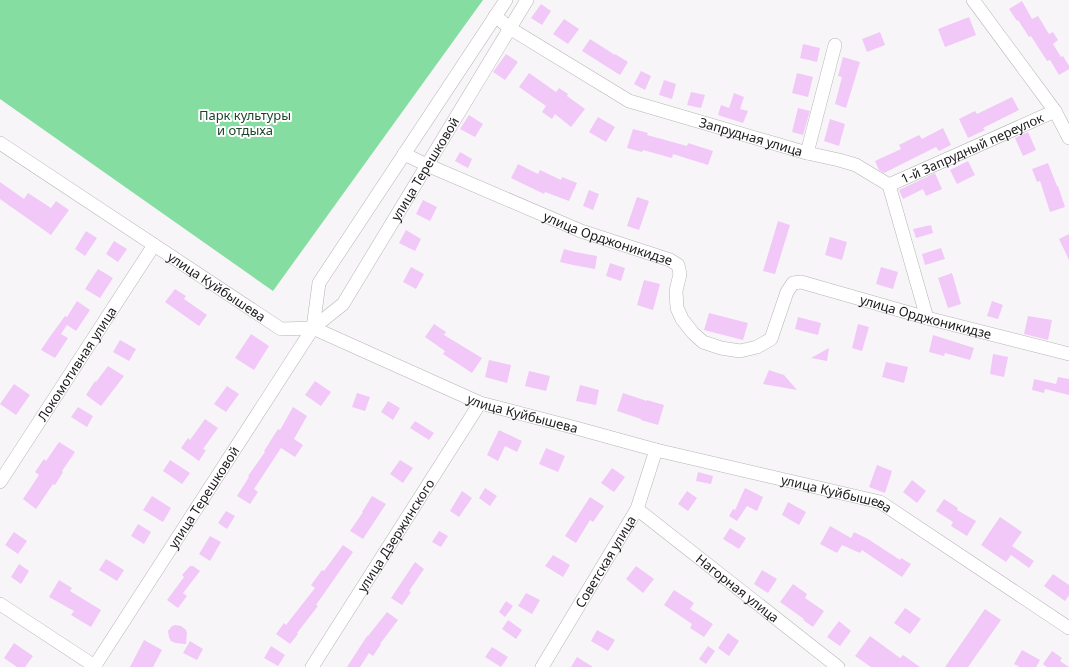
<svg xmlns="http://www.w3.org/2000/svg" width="1069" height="667" font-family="'Noto Sans',sans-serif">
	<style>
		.green { fill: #86dda2 }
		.building { fill: #f1c8f8 }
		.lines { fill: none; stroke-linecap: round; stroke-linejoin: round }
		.minor-casing { stroke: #b7b4b7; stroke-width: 14 }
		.minor { stroke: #fff; stroke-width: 13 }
		.labels { text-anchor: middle; stroke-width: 4; stroke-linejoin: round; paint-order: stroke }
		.park-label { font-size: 13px; fill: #1d452b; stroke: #fff }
		.street-label { font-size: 13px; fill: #1c1b1c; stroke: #fff }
	</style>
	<rect width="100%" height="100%" fill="#f8f5f9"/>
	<path class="green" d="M0,0h483l-210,291 -273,-192z"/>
	<path class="building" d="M1022,1l10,18 6,-3 11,18 4,-2 5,8 -5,4 8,13 2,-1 6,10v3l-10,6 -9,-15 -3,1 -16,-25 -2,1 -11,-17 -1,1 -8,-12z
		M541,4l10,7 -9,14 -11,-7z
		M969,17l7,18 -31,12 -7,-18z
		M564,19l15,10 -11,15 -15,-10z
		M880,32l5,13 -18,7 -5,-13z
		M590,39l25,16v-1l13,8 -8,13 -38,-24z
		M803,44l17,4 -3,14 -17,-4z
		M506,54l12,8 -13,18 -12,-8z
		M843,57l17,5 -14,46 -11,-4 7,-27 -4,-1z
		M641,71l10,5 -6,14 -11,-6z
		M529,73l27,19 3,-4 9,6 -1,2 18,13 -14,18 -16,-13 -3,5 -10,-7 4,-6 -27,-19z
		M797,73l16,4 -5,20 -16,-4z
		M664,80l12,4 -4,15 -13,-4z
		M691,92l14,3 -4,13 -14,-3z
		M734,93l10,4 -4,12 8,2 -5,12 -25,-8 3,-10 8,3z
		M1012,97l7,13 -36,18 2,2 -17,8 -9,-19 16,-8 2,3z
		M798,108l12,3 -7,24 -11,-3z
		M469,115l14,9 -8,13 -15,-8z
		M598,117l17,10 -9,15 -17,-10z
		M830,119l15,5 -6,22 -15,-5z
		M943,128l8,17 -12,6 -3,-4 -52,26 -5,-3 -4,-9 26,-12 -2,-4 20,-10 3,4z
		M633,129l15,4 -1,2 40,11 1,-3 25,8 -5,14 -35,-11 -1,4 -29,-8 -1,2 -15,-4z
		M1028,132l8,18 -13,6 -8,-18z
		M460,152l12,7 -4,9 -13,-7z
		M968,161l7,14 -18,9 -7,-14z
		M1048,163l9,23h1l7,21 -15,5 -10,-31 -3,1 -5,-13z
		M518,164l20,10 2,-4 21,10 1,-3 15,6 -8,18 -24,-9 -1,2 -33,-16z
		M935,173l7,16 -16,7 -3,-7 -20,10 -4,-9z
		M0,182l24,17 4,-6 23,15 5,-7 13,9 -18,25 -51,-36z
		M589,190l10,4 -6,16 -10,-4z
		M637,197l12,4 -10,29 -12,-4z
		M423,200l14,7 -7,14 -14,-7z
		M778,221l12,4 -15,49 -12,-3z
		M931,225l2,8 -17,5 -3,-9z
		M406,230l15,9 -6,12 -16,-8z
		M86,231l11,7 -12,18 -10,-7z
		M1069,234v26l-10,-21z
		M830,237l17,5 -5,18 -17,-5z
		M114,241l13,8 -9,13 -12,-8z
		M941,248l4,11 -20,6 -3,-11z
		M564,249l11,3 22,4 -2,13 -22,-4 -13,-3z
		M610,263l15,5 -4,13 -15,-5z
		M411,267l13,7 -8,15 -13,-7z
		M881,267l17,5 -5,17 -17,-5z
		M98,269l15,9 -13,20 -15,-9z
		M952,273l9,31 -13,4 -10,-30z
		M644,280l16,4 -7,26 -16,-5z
		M175,289l11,7 -2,3 23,16 -8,11 -34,-24z
		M77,301l13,9 -14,21 -9,-6 -6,9 7,4 -13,20 -14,-8 8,-12 16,-22 2,1z
		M992,301l11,4 -5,14 -11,-3z
		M709,313l39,10 -5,17 -39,-10z
		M1028,316l24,4 -4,20 -24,-6z
		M798,317l23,6 -3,12 -23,-6z
		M434,324l12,8 -2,3 38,23 -10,15 -29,-19 2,-3 -20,-14z
		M858,324l11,3 -7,24 -10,-3z
		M251,334l18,12 -15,24 -19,-12z
		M933,335l41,13 -4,12 -25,-7 -1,3 -15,-4z
		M120,340l16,9 -7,12 -16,-9z
		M829,348l-2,13 -16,-3z
		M993,354l15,3 -4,20 -14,-3z
		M489,360l22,5 -4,18 -22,-6z
		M886,362l22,5 -4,16 -22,-6z
		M108,366l16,10 -23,30 -15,-11 9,-14 1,1z
		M769,370l15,5 13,15 -34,-6z
		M529,371l21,5 -4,15 -21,-5z
		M1058,377l11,2v16l-24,-6 -1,4 -12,-3 2,-11 22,5z
		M315,381l16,11 -10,14 -16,-11z
		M14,384l16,11 -14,20 -16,-11z
		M580,385l19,5 -3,15 -20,-4z
		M227,386l12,8 -13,18 -12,-8z
		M357,393l13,4 -5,14 -13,-4z
		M623,393l24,8v-1l17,5 -6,20 -17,-5v-1l-24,-8z
		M388,401l12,7 -7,12 -12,-8z
		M78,407l15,9 -6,11 -16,-10z
		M293,407l14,9 -13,23 9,6 -8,12 -14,-9 -27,41 4,3 -8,12 -13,-8 12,-19 -1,-1 17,-24 -1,-1 14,-22 2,1z
		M205,419l13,9 -15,21 3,1 -7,11 -18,-13 7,-10 2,2z
		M415,421l19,12 -5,7 -19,-12z
		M499,430l23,11 -5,11 -12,-6 -7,15 -11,-6z
		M59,442l16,10 -13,19 1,1 -8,13 -2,-1 -17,25 -13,-10 16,-24 -4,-3 9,-13 2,2z
		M546,448l19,8 -7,16 -19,-8z
		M170,460l20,13 -8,11 -19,-13z
		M400,460l13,8 -10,15 -13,-9z
		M877,465l15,6 -7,22 -16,-6z
		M612,468l13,9 -11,15 -13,-9z
		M698,472l15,4 -2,8 -15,-3z
		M912,480l14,11 -9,12 -14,-11z
		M485,488l12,8 -7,10 -11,-8z
		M745,488l18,9 -6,14 -10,-5 -10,15 -8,-5 4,-7 2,1z
		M462,491l10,7 -13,19 -9,-6z
		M687,491l10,7 -9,13 -10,-7z
		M152,496l19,12 -8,14 -20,-12z
		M372,496l14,8 -23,35 -13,-8 13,-19h-1z
		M590,497l14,9 -11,16 -3,-2 -14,23 -11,-7z
		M944,499l14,9 -1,2 19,11 -9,15 -16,-10 2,-4 -17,-11z
		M788,502l18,10 -7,13 -17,-10z
		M226,511l9,5 -8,13 -9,-6z
		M1000,517l22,15 -10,14 22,15 -5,7 -18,-13 -5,7 -25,-17z
		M138,524l13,8 -7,12 -13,-8z
		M830,526l21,12 3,-6 14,7 32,21 1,-2 10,6 -9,13 -40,-27 -2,3 -18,-8 -5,8 -17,-9z
		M730,528l16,10 -7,11 -16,-10z
		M439,531l9,5 -7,11 -9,-5z
		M14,532l13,9 -9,13 -13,-9z
		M210,536l11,6 -11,19 -11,-7z
		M343,545l10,7 -37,53 2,1 -21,27 1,1 -8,10 -14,-10 8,-11 2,2 29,-37 -4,-3 11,-15 2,1z
		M553,555l17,10 -7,12 -18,-11z
		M106,559l18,11 -7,11 -18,-11z
		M415,562l9,7 -15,22 2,1 -9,13 -11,-7z
		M19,564l10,7 -8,13 -10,-7z
		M190,566h3l7,5 -17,22 4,3 -9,12 -11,-8 17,-23 -2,-2z
		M636,566l18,13 -11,14 -17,-14z
		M762,570l15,9 -9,14 -14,-9z
		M1053,574l16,11v10l-4,6 -21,-15z
		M59,580l13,8 -2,3 31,19 -10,17 -20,-12 3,-4 -25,-14z
		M793,584l14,10 -2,4 19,13 -11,16 -10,-7 1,-1 -24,-17z
		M674,590l20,13 -4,6 23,15 -9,13 -14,-9 2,-4 -28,-19z
		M526,593l14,7 -8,14 -14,-8z
		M506,601l7,5 -8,11 -6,-5z
		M905,608l16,11 -11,15 -16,-11z
		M985,609l16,11 -33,47h-23z
		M387,612l11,8 -18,24h1l-8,12 -4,-3 -9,14h-13l20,-31h1z
		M508,620l14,10 -6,9 -14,-10z
		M839,621l12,10 -11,15 -13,-9z
		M175,625l6,1 5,4 1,3 -1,11 -11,-1 -4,-2 -2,-4 -1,-6 4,-5z
		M597,630l18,10 -7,11 -17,-10z
		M728,633l11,8 -10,15 -11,-8z
		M870,636l30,22 3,-3 17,12h-49l-16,-11z
		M144,640l18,10 -9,17h-23z
		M190,641l13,8 -6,11 -14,-7z
		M14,643l19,13 -8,11h-8l-13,-9z
		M271,646l14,9 -7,11 -14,-8z
		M708,646l7,5 -9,13 -7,-5z
		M492,647l16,10 -7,10 -16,-10z
		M1022,650l18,10 -4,7h-16l-6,-3z
		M1052,651l10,7 -2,3 9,6h-22l-4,-3z
		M577,657l16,10h-22z"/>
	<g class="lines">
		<g class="minor-casing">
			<g id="minor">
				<path d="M973,0l82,111 14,27"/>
				<path id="s1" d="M495,16l16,13 118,72 178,52 32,7 17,5 33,20 38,133"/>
				<path id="s2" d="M0,143l281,186 32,-1 167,75 96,25 80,22 224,52 189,126"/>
				<path d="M807,153l28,-108"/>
				<path id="s3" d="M404,154l23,11 154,66 89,29 8,5 2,9 -4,17 1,17 5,11 11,14 10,9 18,6 19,3 17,-4 14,-8 16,-47 6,-9 8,-1 126,36 142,36"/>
				<path id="s4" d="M889,185l166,-74"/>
				<path d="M313,328l6,-45 187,-283"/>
				<path id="s5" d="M0,482l154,-237"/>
				<path id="s6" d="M637,509l201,158"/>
				<path d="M0,604l96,63"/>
				<path id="s7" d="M94,667l219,-339 30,-24 184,-304"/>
				<path id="s8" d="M312,667l168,-264"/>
				<path id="s9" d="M542,667l95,-158 19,-59"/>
			</g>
		</g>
		<use href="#minor" class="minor"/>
	</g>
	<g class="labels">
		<g class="park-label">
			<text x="245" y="120">Парк культуры<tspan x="245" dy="15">и отдыха</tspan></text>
		</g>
		<g class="street-label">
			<text dy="5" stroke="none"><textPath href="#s1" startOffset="286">Запрудная улица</textPath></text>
			<text dy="5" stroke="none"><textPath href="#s4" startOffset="91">1-й Запрудный переулок</textPath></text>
			<text dy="5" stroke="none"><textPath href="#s7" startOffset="600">улица Терешковой</textPath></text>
			<text dy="5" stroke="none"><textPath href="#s3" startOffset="221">улица Орджоникидзе</textPath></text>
			<text dy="5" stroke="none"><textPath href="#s2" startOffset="260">улица Куйбышева</textPath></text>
			<text dy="5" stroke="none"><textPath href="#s3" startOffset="653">улица Орджоникидзе</textPath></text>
			<text dy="5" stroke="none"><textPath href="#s5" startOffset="141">Локомотивная улица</textPath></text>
			<text dy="5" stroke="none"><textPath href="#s2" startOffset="596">улица Куйбышева</textPath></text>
			<text dy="5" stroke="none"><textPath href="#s2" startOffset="920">улица Куйбышева</textPath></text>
			<text dy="5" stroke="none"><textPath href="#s7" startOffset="202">улица Терешковой</textPath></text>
			<text dy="5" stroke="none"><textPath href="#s8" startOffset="156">улица Дзержинского</textPath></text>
			<text dy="5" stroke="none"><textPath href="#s9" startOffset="123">Советская улица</textPath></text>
			<text dy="5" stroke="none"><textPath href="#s6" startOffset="128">Нагорная улица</textPath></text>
		</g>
	</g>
</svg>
